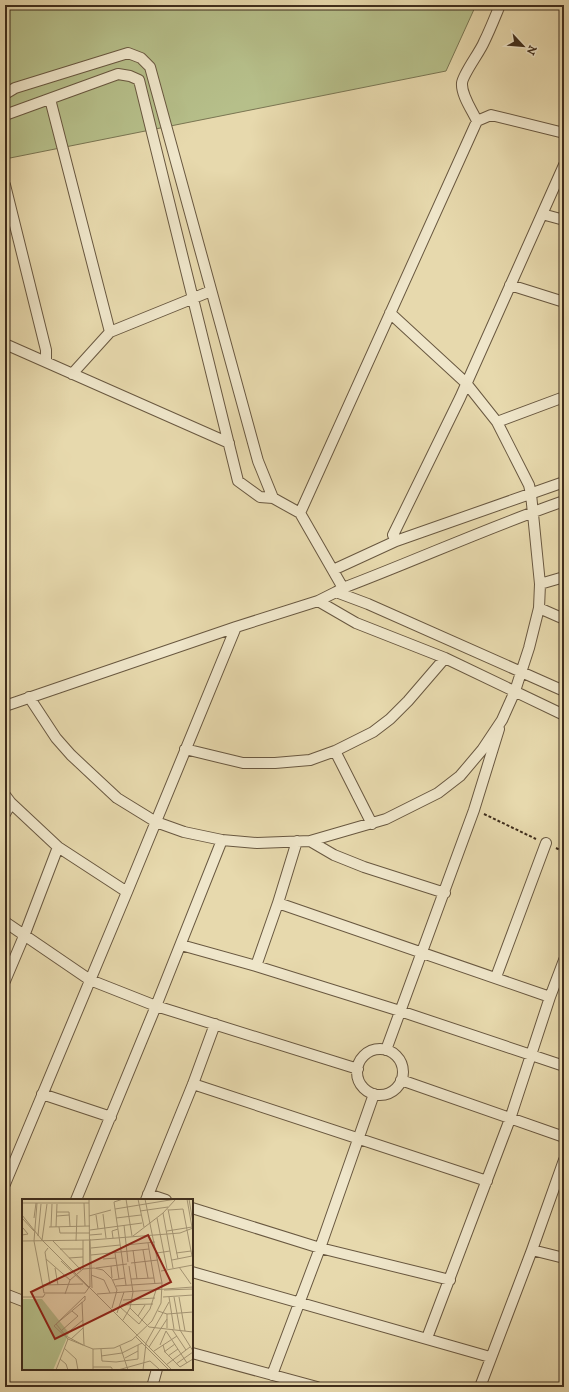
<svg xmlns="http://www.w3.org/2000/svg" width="569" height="1392" font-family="'IM FELL DW Pica',serif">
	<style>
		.green { fill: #b6bf8a; stroke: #7a7653 }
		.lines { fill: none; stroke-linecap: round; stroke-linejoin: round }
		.street-casing { stroke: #695840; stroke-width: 12 }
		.path { stroke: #3f2d1c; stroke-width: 2; stroke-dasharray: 3 2; stroke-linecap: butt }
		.street { stroke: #efe6ca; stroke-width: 10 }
		.inset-road { fill: none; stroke: #a49473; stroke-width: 1 }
		.view { fill: #8f2418; fill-opacity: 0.15; stroke: #8f2418; stroke-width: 2 }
		.inset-edge { fill: none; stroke: #3f2d1c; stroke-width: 2 }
	</style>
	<rect width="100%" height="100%" fill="#e7d9ad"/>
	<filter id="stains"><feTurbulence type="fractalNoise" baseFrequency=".005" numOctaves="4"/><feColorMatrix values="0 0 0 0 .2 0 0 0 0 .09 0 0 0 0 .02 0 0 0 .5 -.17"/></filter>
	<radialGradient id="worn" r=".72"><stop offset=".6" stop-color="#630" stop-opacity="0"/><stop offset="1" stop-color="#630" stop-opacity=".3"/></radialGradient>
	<path class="green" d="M5,5h471l-30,66 -441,88z"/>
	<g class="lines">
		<g class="street-casing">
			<path id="street" d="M5,94l10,-6 113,-35 13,5 9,9 108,394 15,37
				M50,99l60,233 101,-41
				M5,115l113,-41 12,2 9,4 99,401 22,16 13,1 27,15
				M477,121c-5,-11 -16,-26 -15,-38 1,-9 18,-31 22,-41 6,-12 11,-25 16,-37
				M5,185l41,165v12
				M542,214l22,6
				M510,285l54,17
				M390,313l76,70 31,39
				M5,344l224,99
				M72,374l38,-42
				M396,541l-3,-6 67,-137 104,-233
				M333,570l63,-29 168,-59
				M540,584l24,-7
				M343,588l-43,-75 177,-392 14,-6 73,18
				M336,592l32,12 196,87
				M318,601l38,22 89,35 119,57
				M539,608l25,11
				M29,697l27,41 15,17 46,43 39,24 28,10 38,8 35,3 53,-2 76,-22 52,-26 22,-17 22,-26 20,-30 13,-29 14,-43 10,-40 1,-24 -9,-90 -2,-9 -32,-63 67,-25
				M5,706l231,-79 82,-26 18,-9 7,-4c74,-28 146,-61 221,-87
				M185,749l58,14h32l35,-3 25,-9 38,-19 17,-13 18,-18 37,-43
				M335,751l37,73
				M5,795l6,8 47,44 69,45
				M5,814l6,-11
				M310,841l24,14 30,12 81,26
				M278,903l272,94
				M5,922l85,58 66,26 202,63
				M181,945l75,21 144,45 164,55
				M256,966l22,-63 19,-62
				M496,977l50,-134
				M5,981l19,-45 34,-89
				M357 1072a23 23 0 1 1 46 0a23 23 0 1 1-46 0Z
				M386,1050l88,-240 25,-81
				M401,1080l163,57
				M193,1084l294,97
				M42,1094l69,23
				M5,1184l122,-292 109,-265
				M148,1194l18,6
				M76,1200l80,-194 66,-166
				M146,1200l47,-116 22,-60
				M192,1208l128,40 130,32
				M532,1250l32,8
				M192,1272l298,85
				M5,1294l18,7
				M427,1338l83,-219 40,-122 14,-37
				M192,1353l125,34
				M272,1375l48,-127 54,-154
				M152,1387l5,-18
				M480,1387l52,-137 32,-90"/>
		</g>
		<path class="path" d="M484,814l52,25
			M556,848l8,4"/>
		<use href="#street" class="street"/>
	</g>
	<g transform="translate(22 1199)">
		<rect width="171" height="171" fill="#e7d9ad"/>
		<path d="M0,100h20l27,34 -16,37h-31z" fill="#b6bf8a"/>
		<path class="inset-road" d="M67,0l1,88M101,0l-9,3 12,83M104,0l6,37M116,0l6,28M165,0l6,34M167,0l4,24M0,4h67M15,4l-3,38 10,52h41l5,-7M62,4l1,23M93,10l61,-10M146,10l10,50M147,11l14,-1 9,47M118,12l28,-4M35,13h12l1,14M141,14l10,55M81,15l3,24M0,16l20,25 130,130M74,16l2,14M35,17l12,-1M67,17l22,-6M0,19l12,13M12,19l2,-15M94,19l25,-3M135,19l10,51M102,26l4,37M27,28l41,-1M29,28l1,-23M34,28l1,-23M37,28l1,6h30M68,31l52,-7M145,32l25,-4M0,36l6,-1 -5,-6M68,36l12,-1M16,37l3,-32M111,37l30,-23 12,-13M91,39l-1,-7 6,-2M68,40l2,49M20,41l5,-36M61,41v29M0,42l69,-1 89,-7 13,-5M31,42l28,29M54,42l1,-26M126,44l7,41M104,46l29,-3M26,49l-3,4 5,33M69,49l29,-3M38,50h23M111,51l4,29M121,51l5,28M93,54l4,26M135,54l13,-2M154,54l15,-2M69,56l58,-6M47,59l14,-1M24,60l24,21 13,-11 11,-1 9,2 9,9 5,11 -5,18M81,60l13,-1M150,61l20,-4M39,62l28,27M109,64l27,-3M89,67l1,12M157,68l12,17M33,69l3,17M74,69l31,-4M139,72l32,-6M69,76l13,5 6,13M109,80l23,-1M91,81l12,-2M21,86l40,-1M94,87l46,-3M142,91l29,-1M43,95l5,-14M75,95l96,-7M63,97l-31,30 14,13 25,10M0,98h21l2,-3M141,98l30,-2M147,98l5,32M152,98l6,33 13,21M157,98l6,34M101,101l32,-2M60,103l2,43M99,106l32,-1M98,108l19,17 11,-15 6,-19M108,109l19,19 44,5M136,112l9,3 26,-2M95,114l7,-21M145,115v14M116,117l7,-11M101,121l7,-12 3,-16 -4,-26M150,130l14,21M39,132l17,-15 -6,-5M144,132l21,32M43,136l18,-15M114,138l33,33M49,140l12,-11M61,146l-17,-9 -10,-12 29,-24v-4M138,146l6,-14M141,146l2,7 15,15 13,-8M98,147l8,24M127,148l18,-28M42,149l12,11 2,11M79,150l1,12 14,1 22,-3v-14M132,152l23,-15M142,153l11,-8M79,157l21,-3 20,-10M146,157l10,-7M103,159l13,-7M38,160l6,5 2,6M154,165l17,-12M144,166l24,-18M71,168h18l2,3M34,171l12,-31M46,171h25M71,171v-21l21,-1 18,-8 20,-19 9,-18 1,-20 -17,-84M96,171l32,-9 9,8M121,171l3,-27 23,-41"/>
		<path class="view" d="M126,36l23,47 -116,57 -24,-47z"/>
		<rect width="171" height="171" class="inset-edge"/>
	</g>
	<rect width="569" height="1392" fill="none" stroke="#e7d9ad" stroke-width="20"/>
	<rect x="6" y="6" width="557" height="1380" fill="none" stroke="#3f2d1c" stroke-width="2"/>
	<rect x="10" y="10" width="549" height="1372" fill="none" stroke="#3f2d1c"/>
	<g transform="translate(523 46) rotate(116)" stroke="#efe6ca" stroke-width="3" paint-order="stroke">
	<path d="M0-3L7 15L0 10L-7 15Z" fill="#3f2d1c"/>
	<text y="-6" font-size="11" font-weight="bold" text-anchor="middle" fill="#3f2d1c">N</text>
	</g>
	<rect width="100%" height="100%" filter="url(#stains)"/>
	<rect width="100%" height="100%" fill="url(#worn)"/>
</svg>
